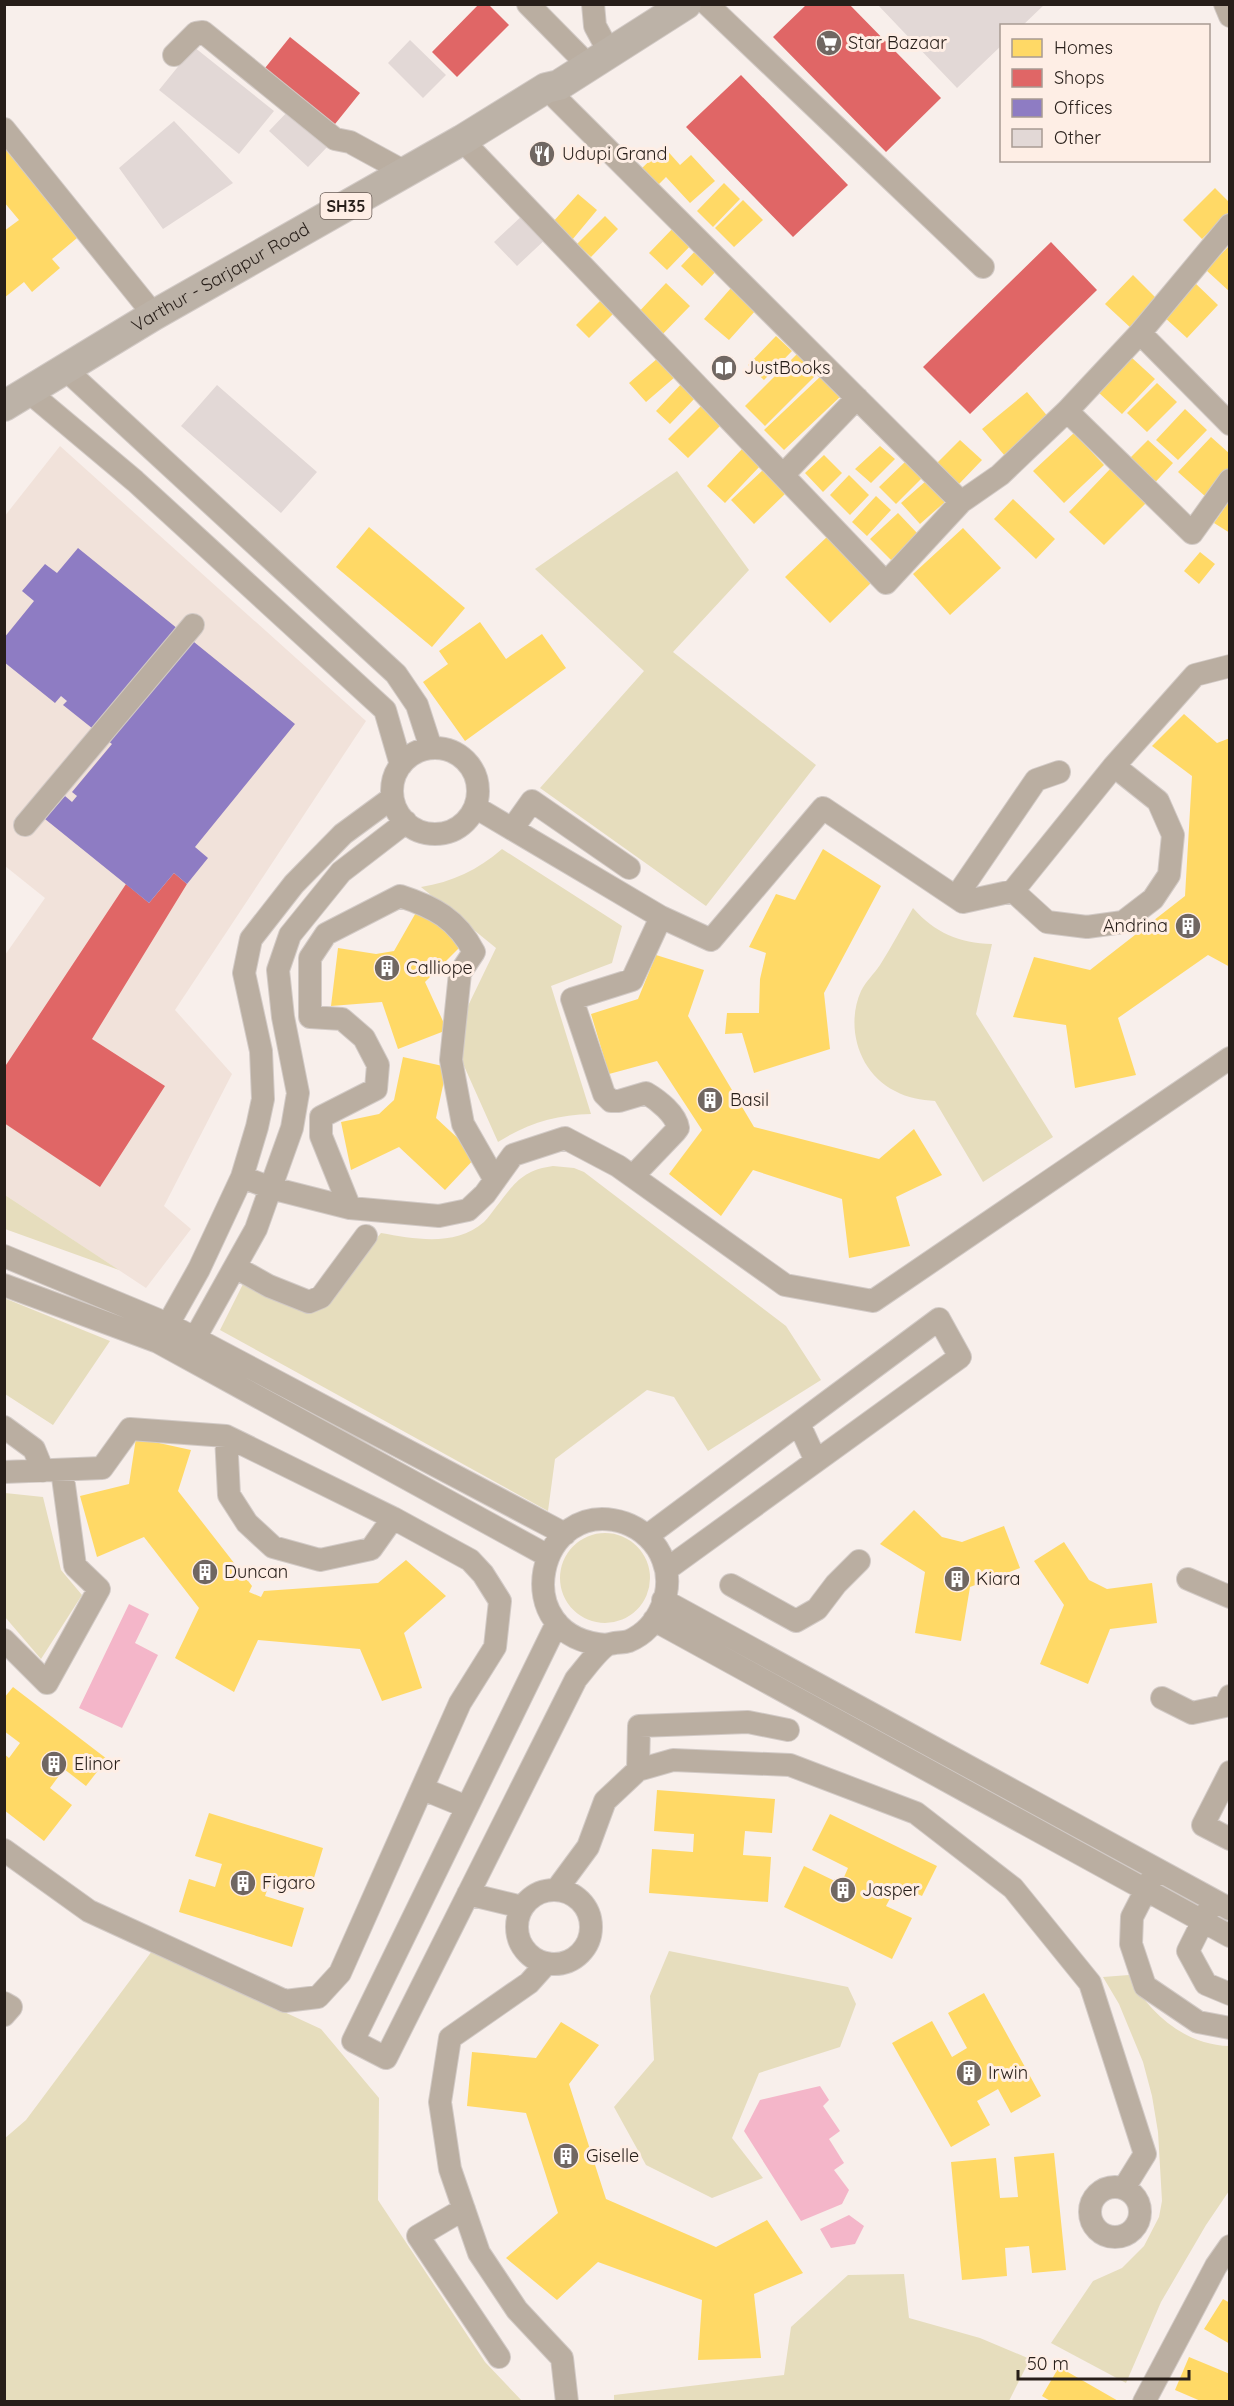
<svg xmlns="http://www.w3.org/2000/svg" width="1234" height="2406" font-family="Quicksand,sans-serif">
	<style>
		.built { fill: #f1e2da }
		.green { fill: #e6ddbd }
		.water { fill: #f4b6c9 }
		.homes { fill: #ffd966 }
		.shops { fill: #e06666 }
		.offices { fill: #8e7cc3 }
		.building { fill: #e2d8d6 }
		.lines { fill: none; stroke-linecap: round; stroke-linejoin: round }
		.minor-casing { stroke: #d2cac6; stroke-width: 24 }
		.major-casing { stroke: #d2cac6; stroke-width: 32 }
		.minor { stroke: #baaea1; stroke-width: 22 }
		.major { stroke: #bcb2a7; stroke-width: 30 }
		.labels { text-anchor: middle; stroke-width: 6; stroke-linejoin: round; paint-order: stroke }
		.shield { fill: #feeee5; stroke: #685c56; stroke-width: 1.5 }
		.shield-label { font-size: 16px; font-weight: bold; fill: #271e19 }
		.poi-label { font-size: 18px; fill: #271e19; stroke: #feeee5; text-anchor: start }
		.street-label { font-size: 18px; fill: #271e19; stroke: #feeee5 }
	</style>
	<rect width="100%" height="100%" fill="#f8efeb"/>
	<path class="built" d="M60,446l306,275 -191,289 57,64 -68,132 27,23 -45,59 -141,-93v-240l40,-57 -40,-32 -1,-349z"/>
	<path class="green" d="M677,471l72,99 -76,82 143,113 -110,141 -166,-118 104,-117 -109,-102z
		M502,849l120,77 -10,37 -61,23 40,128c-35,1 -63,9 -93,28l-46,-103 44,-91 -75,-61c31,-5 57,-17 81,-38z
		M913,908c22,25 46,35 79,36l-16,70 77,123 -70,45 -48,-81c-14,-1 -27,-3 -40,-10 -36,-18 -50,-64 -34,-100 5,-10 13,-17 19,-26 12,-19 22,-38 33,-57z
		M553,1166l21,2 10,4 202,154 35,54 -113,71 -34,-54 -27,-7 -92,69 -7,52 -328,-181 25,-50 75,23 61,-70c34,6 74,14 103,-11 4,-4 8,-10 12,-15 18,-23 26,-37 57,-41z
		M5,1195l114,75 -114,-41z
		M4,1298l106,43 -57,84 -48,-31z
		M5,1493l38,4 18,73 21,25 -41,64 -36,-42z
		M560 1578a45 45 0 1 1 90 0a45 45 0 1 1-90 0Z
		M152,1951l169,78 58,69 -1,102 107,162 37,39h-517l-1,-262 22,-19z
		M669,1951l179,36 8,17 -16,43 -81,26 -27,65 31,40 -51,20 -66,-33 -32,-58 40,-47 -4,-64z
		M1129,1975c19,38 56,70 100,71v145l-23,34 -45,77 -35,81 -75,-40 42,-62 29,-13 22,-22 15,-29 3,-16 -4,-69 -6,-36 -9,-34 -24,-58 -16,-27z
		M904,2274l5,44 71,20 50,21 -21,42h-395v-6l170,-20 7,-48 57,-52z"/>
	<path class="water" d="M129,1604l20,10 -14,29 23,12 -36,73 -43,-20z
		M820,2086l9,14 -6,6 17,25 -11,8 15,24 -10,7 15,20 -7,14 -41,17 -57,-90 16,-31z
		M849,2215l15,11 -9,18 -24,4 -11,-19z"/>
	<path class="homes" d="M4,143l79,90 -31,26 8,9 -28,24 -8,-10 -20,16v-67l15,-11 -15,-18z
		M664,147l16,18 11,-10 24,26 -25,22 -24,-26 -9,9 -16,-17z
		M724,183l16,16 -27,28 -16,-16z
		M1215,188l15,15v8l-28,28 -19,-19z
		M578,194l19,16 -25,30 -20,-17z
		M743,200l20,20 -29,27 -19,-19z
		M605,216l13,13 -27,28 -14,-13z
		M676,225l18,17 -27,28 -18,-17z
		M1230,245v47l-24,-22z
		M699,247l21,20 -18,19 -21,-20z
		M1133,275l26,26 -27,28 -27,-25z
		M1194,282l24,23 -31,33 -24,-22z
		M666,283l24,23 -32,33 -24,-22z
		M731,288l25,22 -27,30 -25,-21z
		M601,300l13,13 -25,25 -13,-13z
		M776,336l16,15 -28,29 -16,-15z
		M800,351l20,20 -55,55 -20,-20z
		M1131,357l24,22 -33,35 -24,-22z
		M658,358l17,19 -29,25 -17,-19z
		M822,375l20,20 -58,55 -20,-20z
		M683,382l14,14 -27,28 -14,-13z
		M1157,383l20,19 -30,30 -20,-19z
		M1027,392l23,27 -45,37 -23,-27z
		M702,405l20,19 -34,34 -20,-19z
		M1185,409l22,21 -29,30 -22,-20z
		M1074,433l30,32 -40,38 -31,-32z
		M1211,437l19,17v18l-24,25 -28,-25z
		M960,440l22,20 -23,24 -22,-21z
		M1148,440l25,23 -23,25 -26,-24z
		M880,446l15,13 -24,24 -16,-14z
		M743,448l18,17 -36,38 -18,-17z
		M824,455l18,18 -19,19 -18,-19z
		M906,461l17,16 -27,27 -17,-17z
		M1111,468l35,35 -42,42 -35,-33z
		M764,469l23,23 -33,32 -23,-24z
		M849,475l20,20 -19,20 -20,-20z
		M927,480l19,21 -26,23 -19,-21z
		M876,496l15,14 -24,26 -15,-14z
		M1013,499l42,40 -19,20 -42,-40z
		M1230,500v33l-16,-10z
		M898,513l20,21 -27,26 -21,-21z
		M369,527l96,81 -33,39 -96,-80z
		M963,528l38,40 -51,47 -37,-41z
		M830,534l44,46 -44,43 -45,-46z
		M1200,552l15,12 -16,20 -15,-13z
		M480,622l26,37 36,-25 24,34 -101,73 -42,-59 25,-18 -9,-13z
		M1184,714l33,29 13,-5v229l-22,-12 -90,63 18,57 -61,13 -9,-63 -53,-8 21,-60 56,13 95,-74 7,-120 -40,-30z
		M823,849l58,37 -57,107 6,56 -76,24 -12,-40 -17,1 2,-21h32l1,-34 6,-26 -17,-6 27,-53 19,6z
		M418,909l44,36 -37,37 22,48 -49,19 -16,-47 -51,4 7,-58 38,6 18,-3z
		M656,955l48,15 -16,46 66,111 125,32 35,-30 28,46 -46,22 14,49 -61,12 -7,-59 -89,-29 -32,46 -52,-42 33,-44 -45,-69 -48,13 -18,-60 47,-15z
		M403,1057l44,10 -11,51 41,38 -32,34 -46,-43 -48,23 -10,-48 38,-8 15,-14z
		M136,1438l55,12 -13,41 74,95 -3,6 12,5 3,-6 114,-8 28,-23 40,36 -42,37 18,55 -40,13 -22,-52 -102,-9 -24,52 -59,-34 24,-50 -55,-71 -47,20 -17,-61 49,-12z
		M914,1510l28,27 20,5 42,-16 16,42 -50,19 -9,54 -46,-8 10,-61 -45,-28z
		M1064,1542l25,38 18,9 45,-6 5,40 -47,6 -22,55 -48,-20 24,-59 -30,-44z
		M13,1687l94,72 -21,27 -22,-17 -14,19 22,17 -28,36 -40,-31v-56l5,4 11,-15 -16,-12v-33z
		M657,1790l118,9 -3,34 -27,-2 -2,24 28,2 -3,45 -119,-9 3,-44 41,3 1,-18 -40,-3z
		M209,1813l114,35 -13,43 -39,-12 -6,17 39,12 -12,39 -113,-35 10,-33 26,8 7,-23 -27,-8z
		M830,1814l107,52 -15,30 -25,-11 -11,21 26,12 -20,41 -108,-52 20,-41 37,18 7,-16 -36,-18z
		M984,1993l57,103 -30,17 -13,-24 -21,12 13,24 -39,22 -59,-104 40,-22 20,36 15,-9 -19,-35z
		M561,2022l38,23 -30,39 37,115 110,48 51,-27 36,53 -49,21 7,64 -63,2 4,-60 -104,-38 -41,38 -51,-42 52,-45 -32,-100 -59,-7 5,-54 64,6z
		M1054,2153l12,117 -34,3 -3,-27 -24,2 2,28 -45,4 -11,-118 45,-4 4,40 18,-1 -4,-40z
		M1223,2299l7,4v41l-26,-15z
		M1189,2357l41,17v28h-27l-28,-12z
		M1059,2367l61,35h-68l-10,-6z"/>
	<path class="shops" d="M479,4h9l21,21 -52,52 -25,-25z
		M807,4h42l92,94 -55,54 -113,-115z
		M290,37l70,56 -29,36 -70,-56z
		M741,75l107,110 -55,52 -107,-110z
		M1051,242l46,48 -127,124 -47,-47z
		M174,873l13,11 -95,155 73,47 -65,101 -96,-64v-55l122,-184 23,19z"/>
	<path class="offices" d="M78,548l217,176 -100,123 13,11 -21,26 -13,-11 -25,30 -104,-84 20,-23 7,6 5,-6 -5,-4 40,-48 -49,-39 4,-4 -6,-5 -6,7 -51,-41v-24l30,-37 -12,-10 23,-27 12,9z"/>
	<path class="building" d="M877,4h168l-23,22h-20v19l-45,43z
		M410,40l36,35 -23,23 -35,-35z
		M194,47l80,64 -35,43 -80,-64z
		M290,109l39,36 -21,22 -39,-36z
		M174,121l59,62 -70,46 -44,-61z
		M526,212l23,24 -32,30 -23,-24z
		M217,385l100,87 -36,41 -100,-87z"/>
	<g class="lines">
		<g class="minor-casing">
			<path id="minor" d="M528,4l60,61
				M593,4l2,22 14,26
				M707,4l276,263
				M1225,4l5,12
				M174,55l22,-22 7,-1 132,107 15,3 55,30
				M546,88l415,414
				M4,129l150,186
				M462,140l424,443 75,-81 39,-27 67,-64 73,-78 90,-108
				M1140,333l90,91
				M65,369l331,305 21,31 14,43
				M29,392l106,89 250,229 16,55
				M1067,411l125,122 38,-53
				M783,475l74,-77
				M392 791a43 43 0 1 1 86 0a43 43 0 1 1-86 0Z
				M475,807l186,110 50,23 112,-132 140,94 50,-11 101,-125 81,-91 35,-9
				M25,825l168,-200
				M512,829l20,-28 97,67
				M1013,891l34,31 40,5 36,-5 30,-23 16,-24 4,-40 -15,-34 -44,-35
				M956,897l80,-117 23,-8
				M633,1176l42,-44 3,-4c-2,-14 -20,-28 -32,-35l-27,8h-8l-7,-7 -32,-95 60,-19 29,-63
				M242,1177l29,11 79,20 89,8 29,-6 17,-16 28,-39 52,-17 53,28 167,119 88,16 357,-243
				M350,1208l-29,-72v-19l55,-28 2,-24 -14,-27 -22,-19 -32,-2v-59l16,-24 74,-38c34,11 57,23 74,56l-14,21 -9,87 12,64 32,56
				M4,1256l164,68 397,210
				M235,1267l34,19 40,16 12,-5 45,-61
				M4,1285l154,57 390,214
				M158,1342l41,-73 43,-92 15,-50 6,-28 -2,-48 -17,-78 7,-34 43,-55 49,-50 49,-36
				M185,1356l71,-127 36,-101 6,-35 -15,-76 -5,-47 12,-35 51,-63 65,-50
				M799,1424l17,37
				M4,1427l30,22 9,22
				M226,1436l3,59 18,28 26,24 47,13 51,-11 22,-31
				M4,1472l98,-4 28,-39 96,7 167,82 77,42 13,14 17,27 -5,46 -35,56 -120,270 -22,24 -33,4 -196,-90 -85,-61
				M647,1536l292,-217 21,38 -293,212
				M1188,1579l42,18
				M731,1585l65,36 21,-12 19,-25 23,-23
				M663,1600l567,309
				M654,1620l576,316
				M557,1623l-204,418 33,17 190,-379c8,-9 21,-28 31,-34 6,-3 16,-2 22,-4 30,-13 46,-51 34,-81 -6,-17 -21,-31 -38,-37 -88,-29 -121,116 -18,122
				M4,1640l43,43 52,-94 -24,-23 -13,-96
				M1162,1698l30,15 33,-7 5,-10
				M638,1770l1,-44 109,-4 40,8
				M1230,1772l-27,53 27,14
				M423,1789l44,18
				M1152,1878l-20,39 -1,27 14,42 53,36 32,6
				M557,1889l31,-42 17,-46 33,-31 35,-10 117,5 126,48 97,75 77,95 55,171 -21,34
				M517 1927a37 37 0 1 1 74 0a37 37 0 1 1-74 0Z
				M468,1894l54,13
				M1209,1909l-21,42 18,33 24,10
				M547,1963l-18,20 -79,55 -10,64 10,67 29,84 38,57 45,48 5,44
				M4,2003l7,4 -7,8
				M1090 2212a25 25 0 1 1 50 0a25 25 0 1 1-50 0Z
				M464,2209l-46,27 81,121
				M1144,2402l72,-136 14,-20"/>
		</g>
		<g class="major-casing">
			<g id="major">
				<path id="s1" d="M4,406l150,-91 308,-175 84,-52 13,-3 127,-81"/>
			</g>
		</g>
		<use href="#minor" class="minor"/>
		<use href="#major" class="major"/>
	</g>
	<defs>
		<g id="supermarket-disc" transform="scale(1.35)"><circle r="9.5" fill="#706762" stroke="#feeee5"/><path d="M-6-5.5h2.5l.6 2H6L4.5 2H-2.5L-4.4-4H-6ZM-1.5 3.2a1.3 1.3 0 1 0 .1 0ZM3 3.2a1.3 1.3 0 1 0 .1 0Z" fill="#fff"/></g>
		<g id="restaurant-disc" transform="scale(1.35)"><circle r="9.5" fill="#706762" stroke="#feeee5"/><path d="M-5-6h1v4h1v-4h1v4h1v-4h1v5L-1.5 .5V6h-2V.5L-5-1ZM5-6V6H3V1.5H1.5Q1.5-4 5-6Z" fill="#fff"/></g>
		<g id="library-disc" transform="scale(1.35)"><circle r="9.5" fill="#706762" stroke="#feeee5"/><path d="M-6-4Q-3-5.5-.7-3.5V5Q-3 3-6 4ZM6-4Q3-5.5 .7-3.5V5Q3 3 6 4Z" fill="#fff"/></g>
		<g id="building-disc" transform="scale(1.35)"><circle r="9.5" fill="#706762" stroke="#feeee5"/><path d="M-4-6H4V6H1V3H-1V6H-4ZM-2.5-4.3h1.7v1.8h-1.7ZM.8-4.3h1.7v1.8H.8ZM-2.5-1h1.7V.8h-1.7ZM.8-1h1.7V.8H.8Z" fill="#fff"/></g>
	</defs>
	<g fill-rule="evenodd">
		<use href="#supermarket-disc" x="829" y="43"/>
		<use href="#restaurant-disc" x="542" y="154"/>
		<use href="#library-disc" x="724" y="368"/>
		<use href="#building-disc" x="1188" y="926"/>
		<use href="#building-disc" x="387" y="968"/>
		<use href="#building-disc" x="710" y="1100"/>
		<use href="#building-disc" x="205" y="1572"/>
		<use href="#building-disc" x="957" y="1579"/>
		<use href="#building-disc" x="54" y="1764"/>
		<use href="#building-disc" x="243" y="1883"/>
		<use href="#building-disc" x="843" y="1890"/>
		<use href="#building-disc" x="969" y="2073"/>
		<use href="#building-disc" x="566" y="2156"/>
	</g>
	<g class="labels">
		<rect class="shield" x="320.5" y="193" width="51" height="26" rx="4.5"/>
		<g class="shield-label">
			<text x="346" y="212">SH35</text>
		</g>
		<g class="poi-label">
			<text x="848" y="49">Star Bazaar</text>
			<text x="562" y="160">Udupi Grand</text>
			<text x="744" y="374">JustBooks</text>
			<text x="1168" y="932" text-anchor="end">Andrina</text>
			<text x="406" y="974">Calliope</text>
			<text x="730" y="1106">Basil</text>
			<text x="224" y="1578">Duncan</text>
			<text x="976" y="1585">Kiara</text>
			<text x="74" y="1770">Elinor</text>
			<text x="262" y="1889">Figaro</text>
			<text x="862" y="1896">Jasper</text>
			<text x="988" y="2079">Irwin</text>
			<text x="586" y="2162">Giselle</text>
		</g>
		<g class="street-label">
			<text dy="6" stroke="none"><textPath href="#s1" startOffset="252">Varthur - Sarjapur Road</textPath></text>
		</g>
	</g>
	<rect width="1234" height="2406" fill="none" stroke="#271e19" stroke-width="12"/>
	<rect x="1000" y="24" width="210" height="138" fill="#feeee5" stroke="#a89b93" stroke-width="1.5"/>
	<rect x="1012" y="39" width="30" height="18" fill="#ffd966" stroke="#a89b93" stroke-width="1.5"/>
	<text x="1054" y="54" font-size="18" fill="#271e19">Homes</text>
	<rect x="1012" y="69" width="30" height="18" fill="#e06666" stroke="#a89b93" stroke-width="1.5"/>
	<text x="1054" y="84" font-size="18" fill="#271e19">Shops</text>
	<rect x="1012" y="99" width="30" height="18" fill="#8e7cc3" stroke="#a89b93" stroke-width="1.5"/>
	<text x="1054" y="114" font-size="18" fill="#271e19">Offices</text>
	<rect x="1012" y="129" width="30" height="18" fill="#e2d8d6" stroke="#a89b93" stroke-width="1.5"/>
	<text x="1054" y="144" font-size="18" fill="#271e19">Other</text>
	<path d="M1018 2370v9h171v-9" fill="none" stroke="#271e19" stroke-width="3"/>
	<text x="1027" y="2370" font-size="18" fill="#271e19" stroke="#feeee5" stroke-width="4.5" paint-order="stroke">50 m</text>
</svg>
